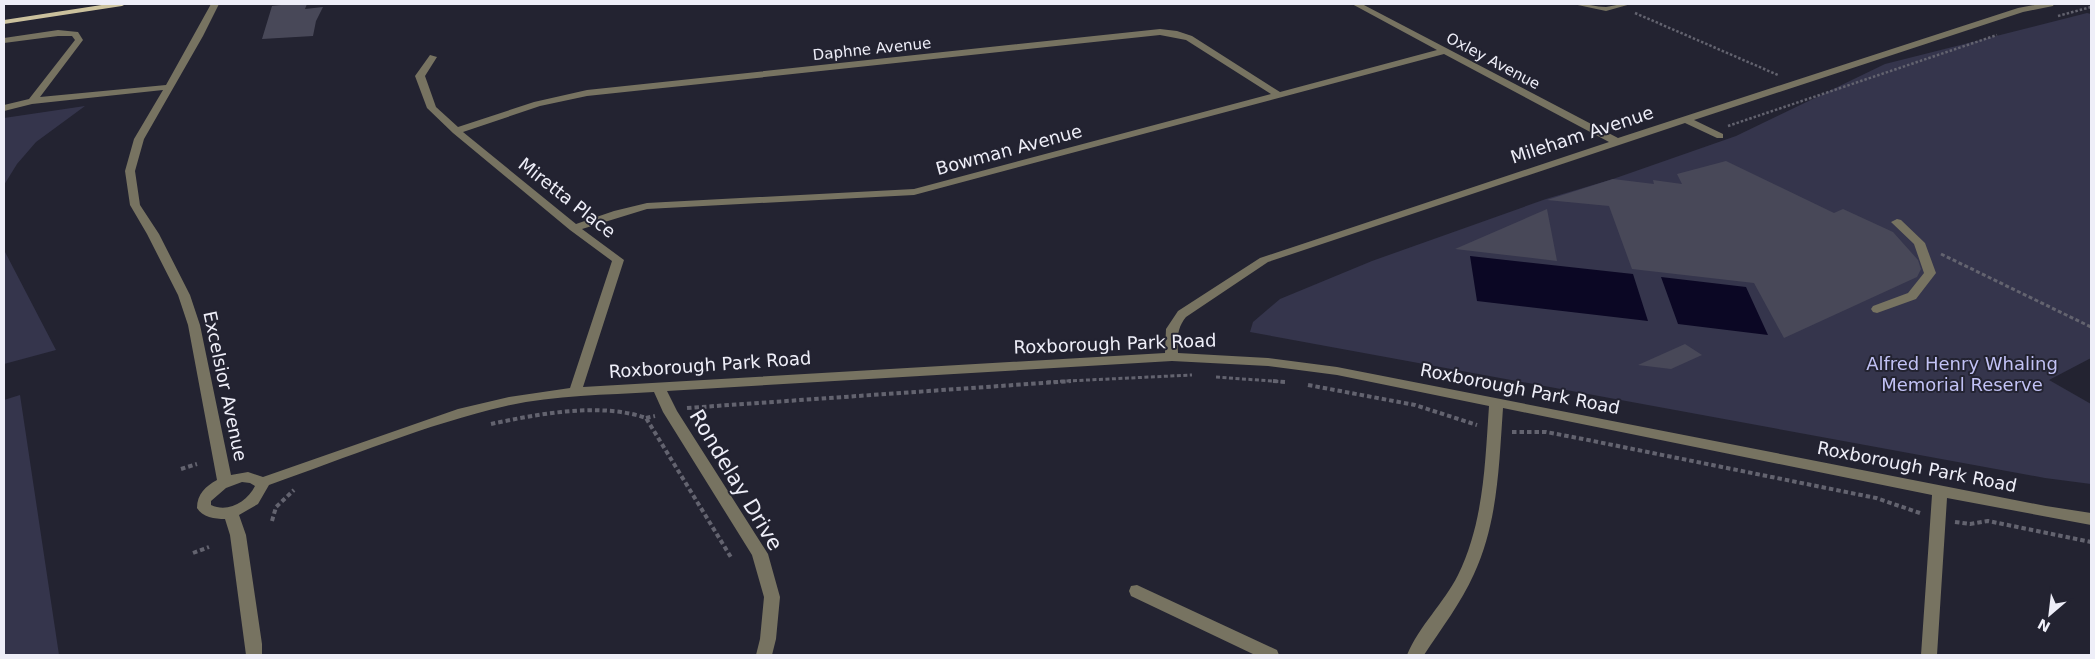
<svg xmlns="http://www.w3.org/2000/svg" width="2095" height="659" font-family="'DejaVu Sans',sans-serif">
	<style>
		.green { fill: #35354c }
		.water { fill: #0b0724 }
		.building { fill: #484858 }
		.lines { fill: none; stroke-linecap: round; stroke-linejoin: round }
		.path-far2 { stroke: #63636f; stroke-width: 2.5; stroke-dasharray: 2.5 2; stroke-linecap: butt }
		.path-far1 { stroke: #63636f; stroke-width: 3; stroke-dasharray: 4 2.5; stroke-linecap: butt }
		.path { stroke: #63636f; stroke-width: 4; stroke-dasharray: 4.5 3; stroke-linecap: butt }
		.minor { fill: #777361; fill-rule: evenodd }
		.major { fill: #cbc19d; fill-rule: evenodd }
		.labels { text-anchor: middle; stroke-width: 4; stroke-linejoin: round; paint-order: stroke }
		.far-street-label { font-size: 15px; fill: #eeeef8; stroke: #232331 }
		.street-label { font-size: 18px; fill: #eeeef8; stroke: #232331 }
		.park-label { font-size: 18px; fill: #c2c2f5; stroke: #232331 }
		.near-street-label { font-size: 21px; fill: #eeeef8; stroke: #232331 }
	</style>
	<rect width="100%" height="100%" fill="#232331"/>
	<path class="green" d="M2087,13l4,1v344l-42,22 42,24v80l-46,-6 -795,-146 3,-10 27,-23 92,-38 174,-62 67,-20 123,-43 149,-72z
		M85,106l-49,36 -19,22 -13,21v-67z
		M4,250l52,100 -52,14z
		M20,395l39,260h-55v-255z"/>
	<path class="water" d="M1470,256l163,18 15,47 -171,-20z
		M1661,277l85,10 22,48 -90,-11z"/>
	<path class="building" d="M290,4h17l-2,5 18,-2 -7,14 -3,15 -51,3 10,-33z
		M1726,161l108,52 9,-4 50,23 25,28 3,9 -4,8 -133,61 -30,-55 -122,-14 -23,-63 -62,-6 66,-21 41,5 -1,-4 29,4 -5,-10z
		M1547,209l10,52 -102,-12z
		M1685,344l17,11 -31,14 -33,-4z"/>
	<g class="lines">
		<path class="path-far2" d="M1635,13l143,62
			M2058,16l33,-9
			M1728,126l269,-91"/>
		<path class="path-far1" d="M1941,254l150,73
			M1216,377l69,5
			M1047,382l145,-7"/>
		<path class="path" d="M1273,381l12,1
			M1308,385l107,20 62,20
			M687,408l384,-27
			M646,418l9,-2
			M491,424c46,-10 110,-22 155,-6l86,141
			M1512,432h34l37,7 293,59 44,15
			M181,469l16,-5
			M272,521l4,-14 18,-17
			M1955,522l15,2 18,-3 103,21
			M193,553l16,-6"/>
		<path class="minor" d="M211,4h8l-16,32 -59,103 -9,32 5,34 19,29 31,61 10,30 31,150 17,-3 15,5 195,-68 51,-12 61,-9 42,-127 -42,-31 -117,-97 -26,-25 -12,-32 15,-21 7,2 -12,19 11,31 22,20 76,-25 53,-12 573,-61 17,2 15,5 88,56 157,-42 -85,-46h10l256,134 400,-130 22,-4h14l-1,2 -30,6 -329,108 29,14v4h-6l-32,-15 -417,139 -82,55c-9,11 -9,22 -8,36l90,5 69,9 709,139 45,7v12l-144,-27 -10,157h-16l11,-160 -429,-87c-4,57 -5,114 -29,166 -13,29 -33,55 -50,81h-17c12,-29 37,-52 51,-80 26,-53 27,-112 31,-169l-152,-31 -69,-9 -96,-5 -505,30 10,20 91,143 12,43 -4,42 -4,16h-16l4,-16 4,-42 -12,-42 -89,-143 -9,-20c-49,3 -100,3 -148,14 -79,18 -160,52 -237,79l-11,19 -19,11 7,20 16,109v11h-16l-16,-120 -5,-16c-10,0 -23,-2 -28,-11 0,-14 9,-22 20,-28l-29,-155 -10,-30 -31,-61 -17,-29 -5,-34 9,-32 29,-49 -131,14 -28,7v-6l25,-6 46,-59 -3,-4h-14l-54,7v-5l54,-8 20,2 5,8 -43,57 126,-12zM1160,35l26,5 85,54 -357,95 -267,14 -33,8 -38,13 -113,-92 77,-26 47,-10zM1444,54l165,88 -349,116 -82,53 -12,18 -1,24 -582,34 41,-127 -42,-31 65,-20 267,-14zM242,482l8,1 5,3c-8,16 -27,27 -44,19v-4l15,-13z
			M1573,4c11,-1 22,3 33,3 9,-1 16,-4 25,-3l-25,7z
			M1897,219l4,1 24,23 11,30 -20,26 -39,14 -4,-1 -2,-3 2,-3 35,-13 16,-20 -10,-29 -23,-22z
			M1137,585l140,65 2,5h-24l-124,-59 -2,-5 2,-5z"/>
		<path class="major" d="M108,4h18l-4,2 -118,18v-4z"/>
	</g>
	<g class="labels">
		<g class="far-street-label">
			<text transform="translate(872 49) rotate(-6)" y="5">Daphne Avenue</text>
			<text transform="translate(1493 61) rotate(28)" y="5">Oxley Avenue</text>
		</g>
		<g class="street-label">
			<text transform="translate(1582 135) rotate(-18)" y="6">Mileham Avenue</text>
			<text transform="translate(1009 150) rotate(-15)" y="6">Bowman Avenue</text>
			<text transform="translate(567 198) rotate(38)" y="6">Miretta Place</text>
			<text transform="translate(1115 344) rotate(-2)" y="6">Roxborough Park Road</text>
			<text transform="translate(710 365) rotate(-4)" y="6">Roxborough Park Road</text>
			<text transform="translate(225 386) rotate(78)" y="6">Excelsior Avenue</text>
			<text transform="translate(1520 389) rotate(11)" y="6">Roxborough Park Road</text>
			<text transform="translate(1917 467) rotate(11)" y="6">Roxborough Park Road</text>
		</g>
		<g class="park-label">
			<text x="1962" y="370">Alfred Henry Whaling<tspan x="1962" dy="21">Memorial Reserve</tspan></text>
		</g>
		<g class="near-street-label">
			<text transform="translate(736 480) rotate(59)" y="7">Rondelay Drive</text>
		</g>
	</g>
	<rect width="2095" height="659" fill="none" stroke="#eeeef8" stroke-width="10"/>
	<g transform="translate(2050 614) rotate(208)" stroke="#232331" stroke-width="4" paint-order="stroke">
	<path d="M0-4L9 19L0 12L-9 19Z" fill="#eeeef8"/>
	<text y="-8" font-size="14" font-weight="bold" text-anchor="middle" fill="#eeeef8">N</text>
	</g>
</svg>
